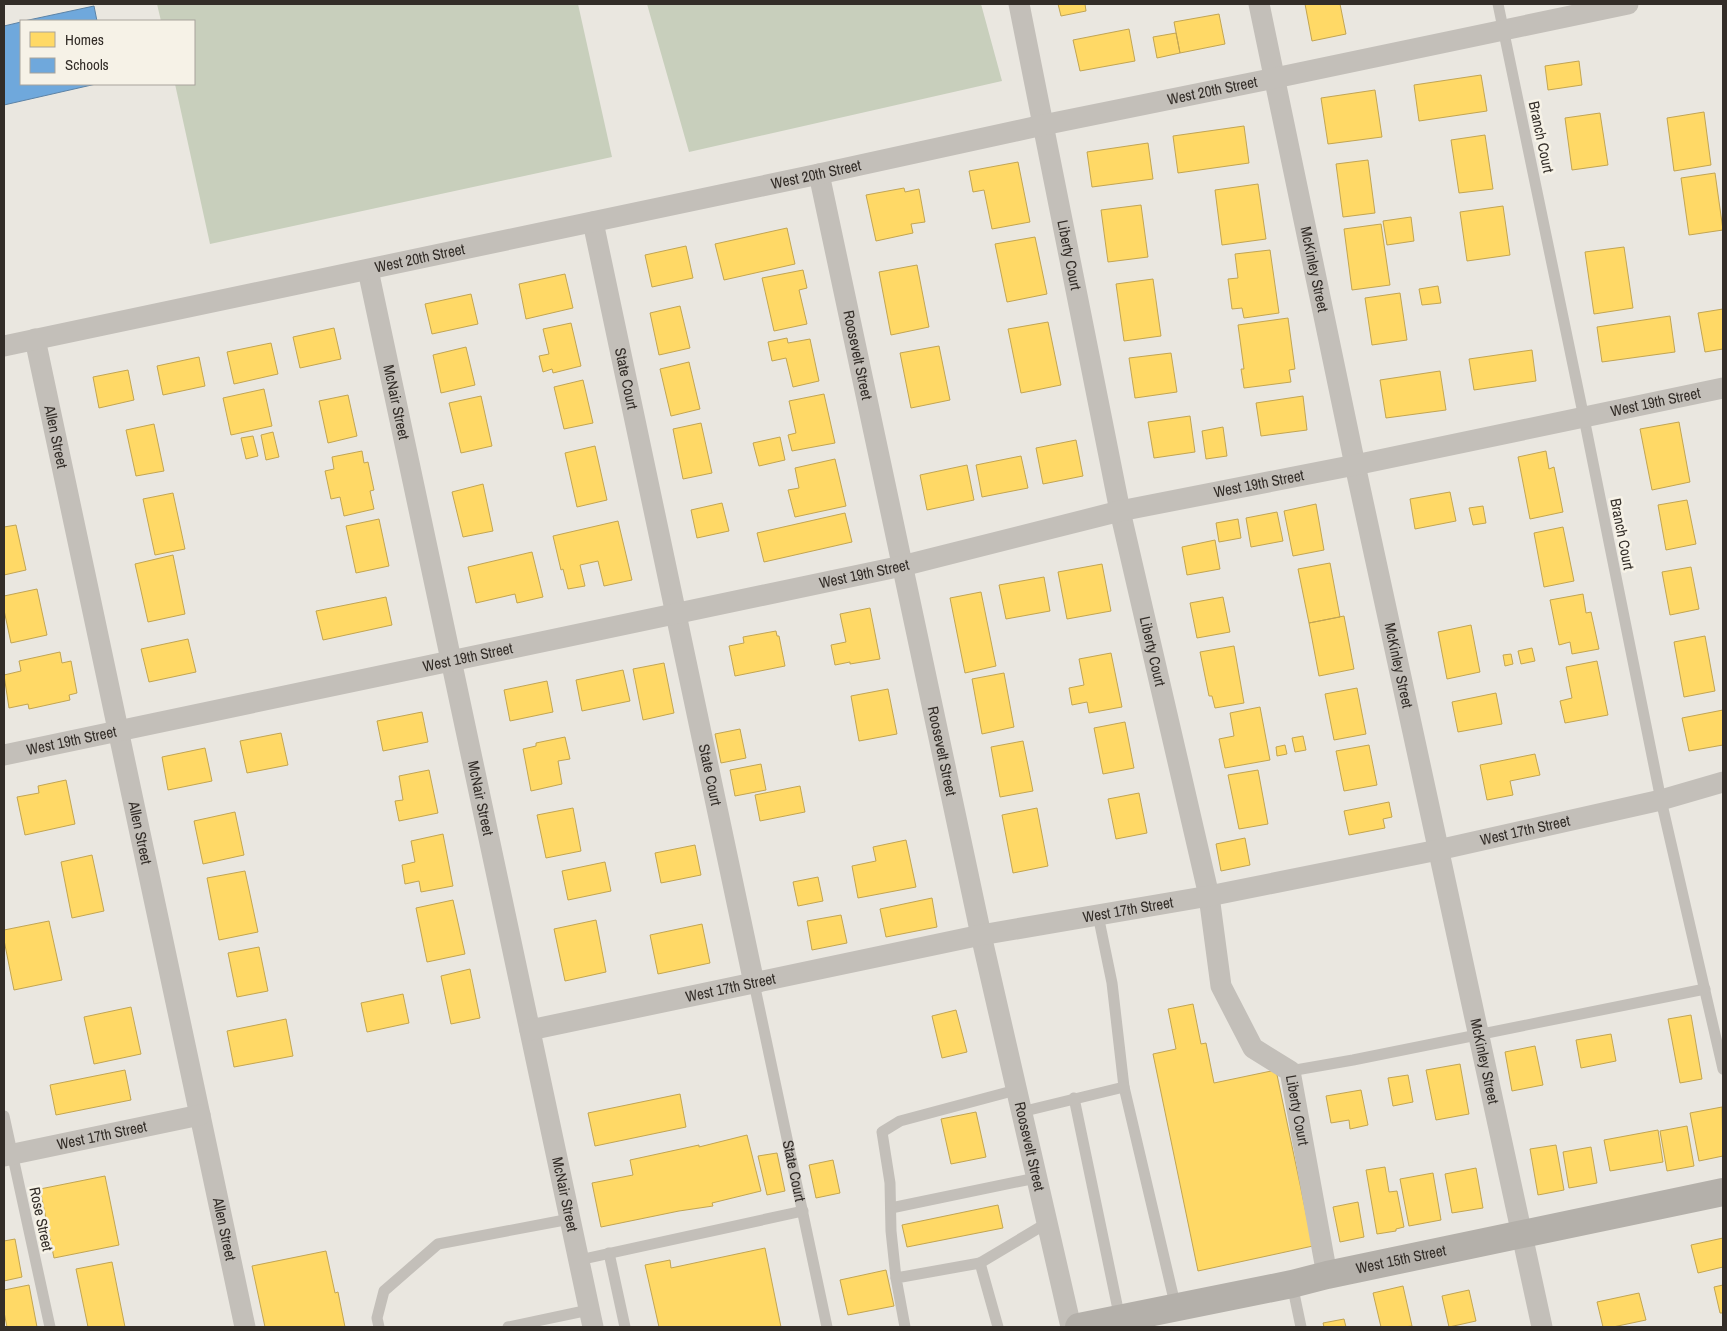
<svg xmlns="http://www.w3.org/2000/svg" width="1727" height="1331" font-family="'Archivo Narrow',sans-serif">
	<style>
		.green { fill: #c8cfbc }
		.homes { fill: #ffd966; stroke: #c2a553 }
		.schools { fill: #6fa8dc; stroke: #5d83a6 }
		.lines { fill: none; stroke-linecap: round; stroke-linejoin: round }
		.lane { stroke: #c3bfb9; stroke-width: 11 }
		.street { stroke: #c3bfb9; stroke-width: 21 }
		.secondary { stroke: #b4b0aa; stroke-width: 28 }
		.labels { text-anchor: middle; stroke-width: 5; stroke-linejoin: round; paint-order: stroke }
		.street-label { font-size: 15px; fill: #332d28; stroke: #f6f2e7 }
	</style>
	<rect width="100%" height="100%" fill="#eae7e0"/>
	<path class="green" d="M157,4h421l34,153 -402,87 -35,-160h19v-63h-33z
		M647,4h334l21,77 -313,71z"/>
	<path class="homes" d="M1058,4h27l1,7 -25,5z
		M1305,4h35l6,30 -34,7z
		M1219,14l6,30 -45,9 -6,-31z
		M1129,29l6,32 -55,10 -7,-31z
		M1176,33l4,20 -23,5 -4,-21z
		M1579,61l3,24 -34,5 -3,-24z
		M1481,75l6,36 -68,10 -5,-36z
		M1375,90l7,47 -54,7 -7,-46z
		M1704,112l7,53 -37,6 -7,-53z
		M1600,113l8,52 -36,5 -7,-52z
		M1244,126l5,37 -71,10 -5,-37z
		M1485,135l8,54 -34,4 -8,-53z
		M1148,143l5,36 -61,8 -5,-35z
		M1368,160l7,53 -32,4 -7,-53z
		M1018,162l12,60 -38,7 -8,-39 -11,2 -4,-21z
		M1715,173l8,57 -34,5 -8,-57z
		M1258,184l8,55 -44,6 -7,-55z
		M904,188l1,4 14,-3 6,33 -14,2 2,9 -37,8 -10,-46z
		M1141,205l7,52 -40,5 -7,-52z
		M1503,206l7,49 -43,6 -7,-49z
		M1411,217l3,24 -27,4 -4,-24z
		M1381,224l9,61 -38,5 -8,-61z
		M787,228l8,36 -71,16 -9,-36z
		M1035,237l12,57 -40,8 -12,-58z
		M686,246l7,32 -41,9 -7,-32z
		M1624,247l9,61 -39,6 -9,-62z
		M1270,250l9,63 -35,5 -2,-10 -10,1 -4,-30 10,-1 -3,-24z
		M917,265l12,62 -38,8 -12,-63z
		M803,270l4,18 -8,2 8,34 -33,7 -12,-53z
		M565,274l8,34 -47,11 -7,-35z
		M1153,279l8,57 -37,5 -8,-57z
		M1438,286l3,17 -19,2 -3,-16z
		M1400,293l7,47 -35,5 -7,-47z
		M471,294l7,30 -46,10 -7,-30z
		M680,306l10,42 -31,7 -9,-42z
		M1723,309v40l-18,3 -7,-39z
		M1670,316l5,36 -73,10 -5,-35z
		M1288,318l7,51 -6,1 2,12 -47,6 -3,-19h3l-6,-44z
		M1048,322l13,63 -40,8 -13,-64z
		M571,323l10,43 -28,7 -1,-4 -9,3 -4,-16 10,-2 -6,-25z
		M334,328l7,31 -41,9 -7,-31z
		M787,338l1,5 22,-4 9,42 -26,6 -7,-29 -14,3 -4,-19z
		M271,343l7,31 -44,10 -7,-32z
		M939,346l11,54 -39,8 -11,-55z
		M466,347l9,38 -34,8 -8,-38z
		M1532,350l4,31 -62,9 -5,-31z
		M1171,353l6,39 -42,6 -6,-40z
		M199,357l6,29 -42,9 -6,-29z
		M689,362l11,47 -29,7 -11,-47z
		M128,370l6,30 -35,8 -6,-31z
		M1440,371l6,39 -60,8 -6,-38z
		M583,380l10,43 -29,6 -10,-42z
		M264,389l8,37 -41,9 -8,-37z
		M824,394l11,49 -43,8 -4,-16 8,-2 -7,-32z
		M348,395l9,41 -29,7 -9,-42z
		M481,396l11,50 -31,7 -12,-50z
		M1303,396l4,34 -46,6 -5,-33z
		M1190,416l5,36 -41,6 -6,-36z
		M1679,422l11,60 -38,8 -12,-61z
		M701,423l11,50 -29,6 -10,-50z
		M154,424l10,47 -28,5 -10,-46z
		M1223,427l4,29 -21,3 -4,-28z
		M273,432l6,25 -13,3 -5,-25z
		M253,436l5,20 -12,3 -5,-21z
		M780,437l5,23 -26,6 -6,-23z
		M1076,440l7,36 -40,8 -7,-36z
		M595,446l12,54 -30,7 -12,-54z
		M362,451l2,12 4,-1 6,28 -4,1 4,18 -30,7 -4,-19 -9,2 -6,-28 9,-2 -2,-12z
		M1546,451l3,18 5,-2 9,45 -33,7 -12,-62z
		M1021,456l7,32 -46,9 -6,-32z
		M835,459l11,47 -51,11 -7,-27 11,-2 -4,-20z
		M967,465l7,35 -47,10 -7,-35z
		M483,484l10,47 -30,6 -11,-45z
		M1450,492l6,29 -41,8 -5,-30z
		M173,493l12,56 -30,6 -12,-56z
		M1687,500l9,44 -30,6 -8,-45z
		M722,503l7,28 -32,7 -6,-28z
		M1316,504l8,46 -31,6 -9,-45z
		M1483,506l3,17 -13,2 -4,-17z
		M1277,512l6,29 -32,6 -5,-29z
		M845,513l7,29 -88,20 -7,-29z
		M379,519l10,47 -33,7 -10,-47z
		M1238,519l3,19 -22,4 -3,-19z
		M618,521l14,59 -28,6 -6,-25 -18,4 5,21 -17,3 -5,-20 -2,1 -8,-34z
		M16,525l10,45 -22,5v-48z
		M1563,527l11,54 -30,6 -10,-54z
		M1215,540l5,29 -33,6 -5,-28z
		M532,552l11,45 -26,6 -2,-9 -39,9 -8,-36z
		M173,555l12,59 -37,8 -13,-58z
		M1330,563l10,54 -31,6 -11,-54z
		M1102,564l9,47 -44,8 -9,-47z
		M1691,567l8,42 -29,6 -8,-43z
		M1044,577l6,34 -44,8 -7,-34z
		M37,589l10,46 -36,8 -7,-33v-14z
		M981,592l15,74 -31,7 -15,-75z
		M1583,594l3,19 5,-1 8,37 -27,5 -2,-12 -11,3 -9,-45z
		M386,597l6,28 -69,15 -7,-29z
		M1223,597l7,35 -33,6 -7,-35z
		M870,608l10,51 -30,5v-2l-15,3 -4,-20 15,-3 -6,-28z
		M1344,616l10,53 -35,7 -10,-53z
		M1471,625l9,47 -33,7 -9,-47z
		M776,631l1,5h2l6,30 -50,10 -6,-30 15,-3 -1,-6z
		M1705,636l10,55 -31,6 -10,-55z
		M188,639l8,33 -47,10 -8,-33z
		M1234,646l10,57 -29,5 -3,-12h-3l-9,-44z
		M1532,648l3,13 -14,3 -3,-13z
		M60,652l2,11 9,-2 6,32 -8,2 1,5 -41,9 -1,-5 -19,4 -5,-33 17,-4 -2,-10z
		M1111,653l11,54 -33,6 -2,-11 -15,3 -3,-17 15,-3 -5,-26z
		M1511,654l2,10 -8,2 -2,-11z
		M1597,661l11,54 -43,8 -5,-22 12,-3 -6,-31z
		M664,663l10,50 -31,7 -10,-51z
		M623,670l7,31 -48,10 -6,-31z
		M1004,673l10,54 -32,7 -10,-55z
		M547,681l6,31 -43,9 -6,-31z
		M1357,688l9,46 -32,6 -9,-46z
		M888,689l9,45 -38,7 -8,-45z
		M1496,693l6,31 -44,8 -6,-30z
		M1260,707l10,53 -45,8 -6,-29 15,-3 -4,-23z
		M1723,710v35l-34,6 -7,-33z
		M422,712l6,30 -45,9 -6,-30z
		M1125,722l9,46 -31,6 -9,-46z
		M740,729l6,29 -25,5 -6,-29z
		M281,733l7,32 -41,8 -7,-32z
		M1303,736l3,14 -11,2 -3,-14z
		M565,737l5,22 -12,2 4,23 -31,7 -8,-42 13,-3v-3z
		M1023,741l10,50 -33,6 -9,-50z
		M1285,745l2,9 -10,2 -1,-9z
		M1369,745l8,40 -33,6 -8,-40z
		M205,748l7,33 -44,9 -6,-33z
		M1535,754l5,21 -30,6 3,14 -26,5 -7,-35z
		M761,764l5,26 -31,6 -5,-26z
		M429,770l9,43 -39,8 -4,-20 8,-1 -4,-24z
		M1258,770l10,54 -29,5 -11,-54z
		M66,780l9,44 -50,11 -8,-38 22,-4 -1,-7z
		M800,786l5,26 -45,9 -5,-26z
		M1139,793l8,40 -31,6 -8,-40z
		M1389,802l3,15 -9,2 2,9 -36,7 -5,-24z
		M573,808l8,43 -35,7 -9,-43z
		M1037,808l11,58 -35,7 -11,-58z
		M235,812l9,43 -41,9 -9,-43z
		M443,834l10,52 -32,6 -2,-11 -14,3 -3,-19 13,-3 -4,-21z
		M1245,838l5,27 -29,6 -5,-27z
		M906,840l10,47 -58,11 -6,-32 24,-5 -3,-14z
		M695,845l6,30 -40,8 -6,-30z
		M92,855l12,56 -32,7 -11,-56z
		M605,862l6,29 -43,9 -6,-29z
		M245,871l13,61 -39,8 -12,-62z
		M818,877l5,24 -25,5 -5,-24z
		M932,898l5,29 -51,10 -6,-28z
		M453,900l12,54 -38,8 -11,-54z
		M841,915l6,28 -35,7 -5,-29z
		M596,920l10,52 -41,9 -11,-52z
		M49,921l13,59 -48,10 -10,-50v-10z
		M702,924l8,39 -52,11 -8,-39z
		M259,947l9,44 -31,6 -9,-44z
		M470,969l10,49 -29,6 -10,-48z
		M403,994l6,29 -42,9 -6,-29z
		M1193,1004l8,40 5,-1 8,40 62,-13 37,176 -115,25 -45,-217 23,-5 -8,-40z
		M131,1007l10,47 -47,10 -10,-47z
		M956,1010l11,42 -25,6 -10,-42z
		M1691,1015l11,64 -22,4 -12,-64z
		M286,1019l7,37 -59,11 -7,-36z
		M1611,1034l5,27 -35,7 -5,-28z
		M1535,1046l8,39 -31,6 -7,-39z
		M1460,1064l9,50 -33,6 -10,-50z
		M125,1070l6,30 -75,15 -6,-30z
		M1408,1075l5,27 -20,4 -5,-28z
		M1361,1090l7,35 -18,4 -1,-9 -18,3 -5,-27z
		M680,1094l6,33 -91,19 -7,-33z
		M1722,1107l1,49 -24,5 -9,-48z
		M976,1112l10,45 -35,7 -10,-45z
		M1687,1126l7,40 -27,5 -7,-40z
		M1658,1130l5,32 -53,9 -6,-31z
		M747,1135l14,56 -49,12 1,3 -34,5 -78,16 -9,-44 41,-8 -3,-15 69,-15v2z
		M1556,1145l8,45 -26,5 -8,-46z
		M1591,1147l6,36 -28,5 -6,-36z
		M777,1153l8,38 -18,4 -9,-39z
		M833,1160l7,33 -24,5 -7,-33z
		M1385,1167l4,25 8,-1 7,36 -8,2v2l-19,3 -11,-64z
		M1476,1168l7,40 -31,5 -7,-39z
		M1433,1173l8,47 -32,6 -9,-47z
		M105,1176l14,69 -65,13 -14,-69z
		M1358,1202l6,35 -24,5 -7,-35z
		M998,1205l5,23 -96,19 -5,-22z
		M1723,1238v29l-25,6 -7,-28z
		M15,1239l7,38 -18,4v-40z
		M765,1248l16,79h-122l-14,-62 25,-5 1,8z
		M326,1251l9,42 3,-1 7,35h-80l-13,-61z
		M112,1262l13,65h-37l-12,-58z
		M886,1270l8,36 -46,9 -8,-35z
		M29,1285l8,42h-30l-3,-15v-22z
		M1723,1285v28h-3l-6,-26z
		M1403,1286l9,40 -8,1h-23l-8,-34z
		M1469,1290l7,31 -27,6 -7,-31z
		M1639,1293l7,27 -33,7h-10l-6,-25z
		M1344,1319l2,8h-22l-1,-4z"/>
	<path class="schools" d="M94,6l3,15h-73z
		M21,22v62h75l-92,21v-79z"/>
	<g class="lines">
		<g class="lane">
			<path d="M1498,4l86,414 77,382 62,269"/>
			<path d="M1098,915l14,68 12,104 52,221"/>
			<path id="s1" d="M754,983l73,344"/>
			<path d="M1290,1071l63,-11 352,-71"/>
			<path d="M1074,1098l46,221"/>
			<path d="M1021,1112l103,-25"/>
			<path d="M4,1116l46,211"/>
			<path d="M891,1208l145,-30"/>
			<path d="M609,1253l16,74"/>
			<path d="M579,1260l224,-49"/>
			<path d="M980,1263l67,-40"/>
			<path d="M896,1278l-5,-47 -1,-48 -8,-51 18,-11 116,-31"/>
			<path d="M1292,1284l9,43"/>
			<path d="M379,1327l-2,-9 7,-27 54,-47 132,-25"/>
			<path d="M508,1327l81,-17"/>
			<path d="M905,1327l-9,-49 84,-15 18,64"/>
		</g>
		<g class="street">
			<path id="s2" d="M1019,4l101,507 89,385 12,90 32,62 37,23 37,204"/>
			<path id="s3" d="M1259,4l96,461 187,862"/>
			<path id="s4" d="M819,174l162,761 90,392"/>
			<path id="s5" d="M593,222l161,761"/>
			<path id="s6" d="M368,270l225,1057"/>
			<path id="s7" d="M35,339l210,988"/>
			<path id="s8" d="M4,346l815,-172 224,-49 232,-47 353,-74"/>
			<path id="s9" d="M4,755l898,-189 218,-55 235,-46 368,-77"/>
			<path id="s10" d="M530,1030l451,-95 228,-39 229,-46 223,-50 62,-18"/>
			<path id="s11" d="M4,1156l196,-41"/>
		</g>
		<path class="secondary" id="s12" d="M1079,1327l213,-43 35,-9 396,-83"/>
	</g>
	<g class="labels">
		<g class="street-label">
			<text dy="5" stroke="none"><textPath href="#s8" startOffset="1235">West 20th Street</textPath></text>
			<text transform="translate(1541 137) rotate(78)" y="5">Branch Court</text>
			<text dy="5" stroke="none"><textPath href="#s8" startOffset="830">West 20th Street</textPath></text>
			<text dy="5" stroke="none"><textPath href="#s2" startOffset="256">Liberty Court</textPath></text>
			<text dy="5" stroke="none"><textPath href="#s8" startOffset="425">West 20th Street</textPath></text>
			<text dy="5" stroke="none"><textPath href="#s3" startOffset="271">McKinley Street</textPath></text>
			<text dy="5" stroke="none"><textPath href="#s4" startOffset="185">Roosevelt Street</textPath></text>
			<text dy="5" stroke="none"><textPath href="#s5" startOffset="160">State Court</textPath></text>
			<text dy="5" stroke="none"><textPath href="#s6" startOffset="135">McNair Street</textPath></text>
			<text dy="5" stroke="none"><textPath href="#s9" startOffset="1689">West 19th Street</textPath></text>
			<text dy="5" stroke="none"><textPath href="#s7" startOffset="100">Allen Street</textPath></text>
			<text dy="5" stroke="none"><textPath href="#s9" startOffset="1284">West 19th Street</textPath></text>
			<text transform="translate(1622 534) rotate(79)" y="5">Branch Court</text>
			<text dy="5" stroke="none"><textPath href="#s9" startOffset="879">West 19th Street</textPath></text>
			<text dy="5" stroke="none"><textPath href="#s2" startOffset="661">Liberty Court</textPath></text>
			<text dy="5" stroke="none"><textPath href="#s9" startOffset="474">West 19th Street</textPath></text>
			<text dy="5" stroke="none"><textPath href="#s3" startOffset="676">McKinley Street</textPath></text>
			<text dy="5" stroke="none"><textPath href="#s9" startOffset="69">West 19th Street</textPath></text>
			<text dy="5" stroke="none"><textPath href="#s4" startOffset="590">Roosevelt Street</textPath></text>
			<text dy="5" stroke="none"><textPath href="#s5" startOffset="565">State Court</textPath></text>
			<text dy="5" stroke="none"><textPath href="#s6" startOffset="540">McNair Street</textPath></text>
			<text dy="5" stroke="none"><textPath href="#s10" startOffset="1015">West 17th Street</textPath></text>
			<text dy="5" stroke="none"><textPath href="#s7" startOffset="505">Allen Street</textPath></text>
			<text dy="5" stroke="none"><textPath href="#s10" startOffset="610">West 17th Street</textPath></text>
			<text dy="5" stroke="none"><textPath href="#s10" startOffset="205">West 17th Street</textPath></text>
			<text dy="5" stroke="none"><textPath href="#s3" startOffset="1081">McKinley Street</textPath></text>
			<text dy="5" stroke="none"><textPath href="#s2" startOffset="1156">Liberty Court</textPath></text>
			<text dy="5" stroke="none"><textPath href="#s11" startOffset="100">West 17th Street</textPath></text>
			<text dy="5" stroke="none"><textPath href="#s4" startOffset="995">Roosevelt Street</textPath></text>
			<text dy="5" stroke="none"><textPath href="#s1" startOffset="192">State Court</textPath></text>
			<text dy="5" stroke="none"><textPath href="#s6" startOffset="945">McNair Street</textPath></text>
			<text transform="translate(41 1219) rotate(78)" y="5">Rose Street</text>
			<text dy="5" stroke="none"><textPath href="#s7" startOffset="910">Allen Street</textPath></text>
			<text dy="5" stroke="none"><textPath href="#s12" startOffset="329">West 15th Street</textPath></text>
		</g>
	</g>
	<rect width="1727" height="1331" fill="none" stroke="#332d28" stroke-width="10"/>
	<rect x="20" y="20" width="175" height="65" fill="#f6f2e7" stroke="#a8a39b"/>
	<rect x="30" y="32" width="25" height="15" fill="#ffd966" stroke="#a8a39b"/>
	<text x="65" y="45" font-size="15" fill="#332d28">Homes</text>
	<rect x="30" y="58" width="25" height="15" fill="#6fa8dc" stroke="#a8a39b"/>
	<text x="65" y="70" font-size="15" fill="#332d28">Schools</text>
</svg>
